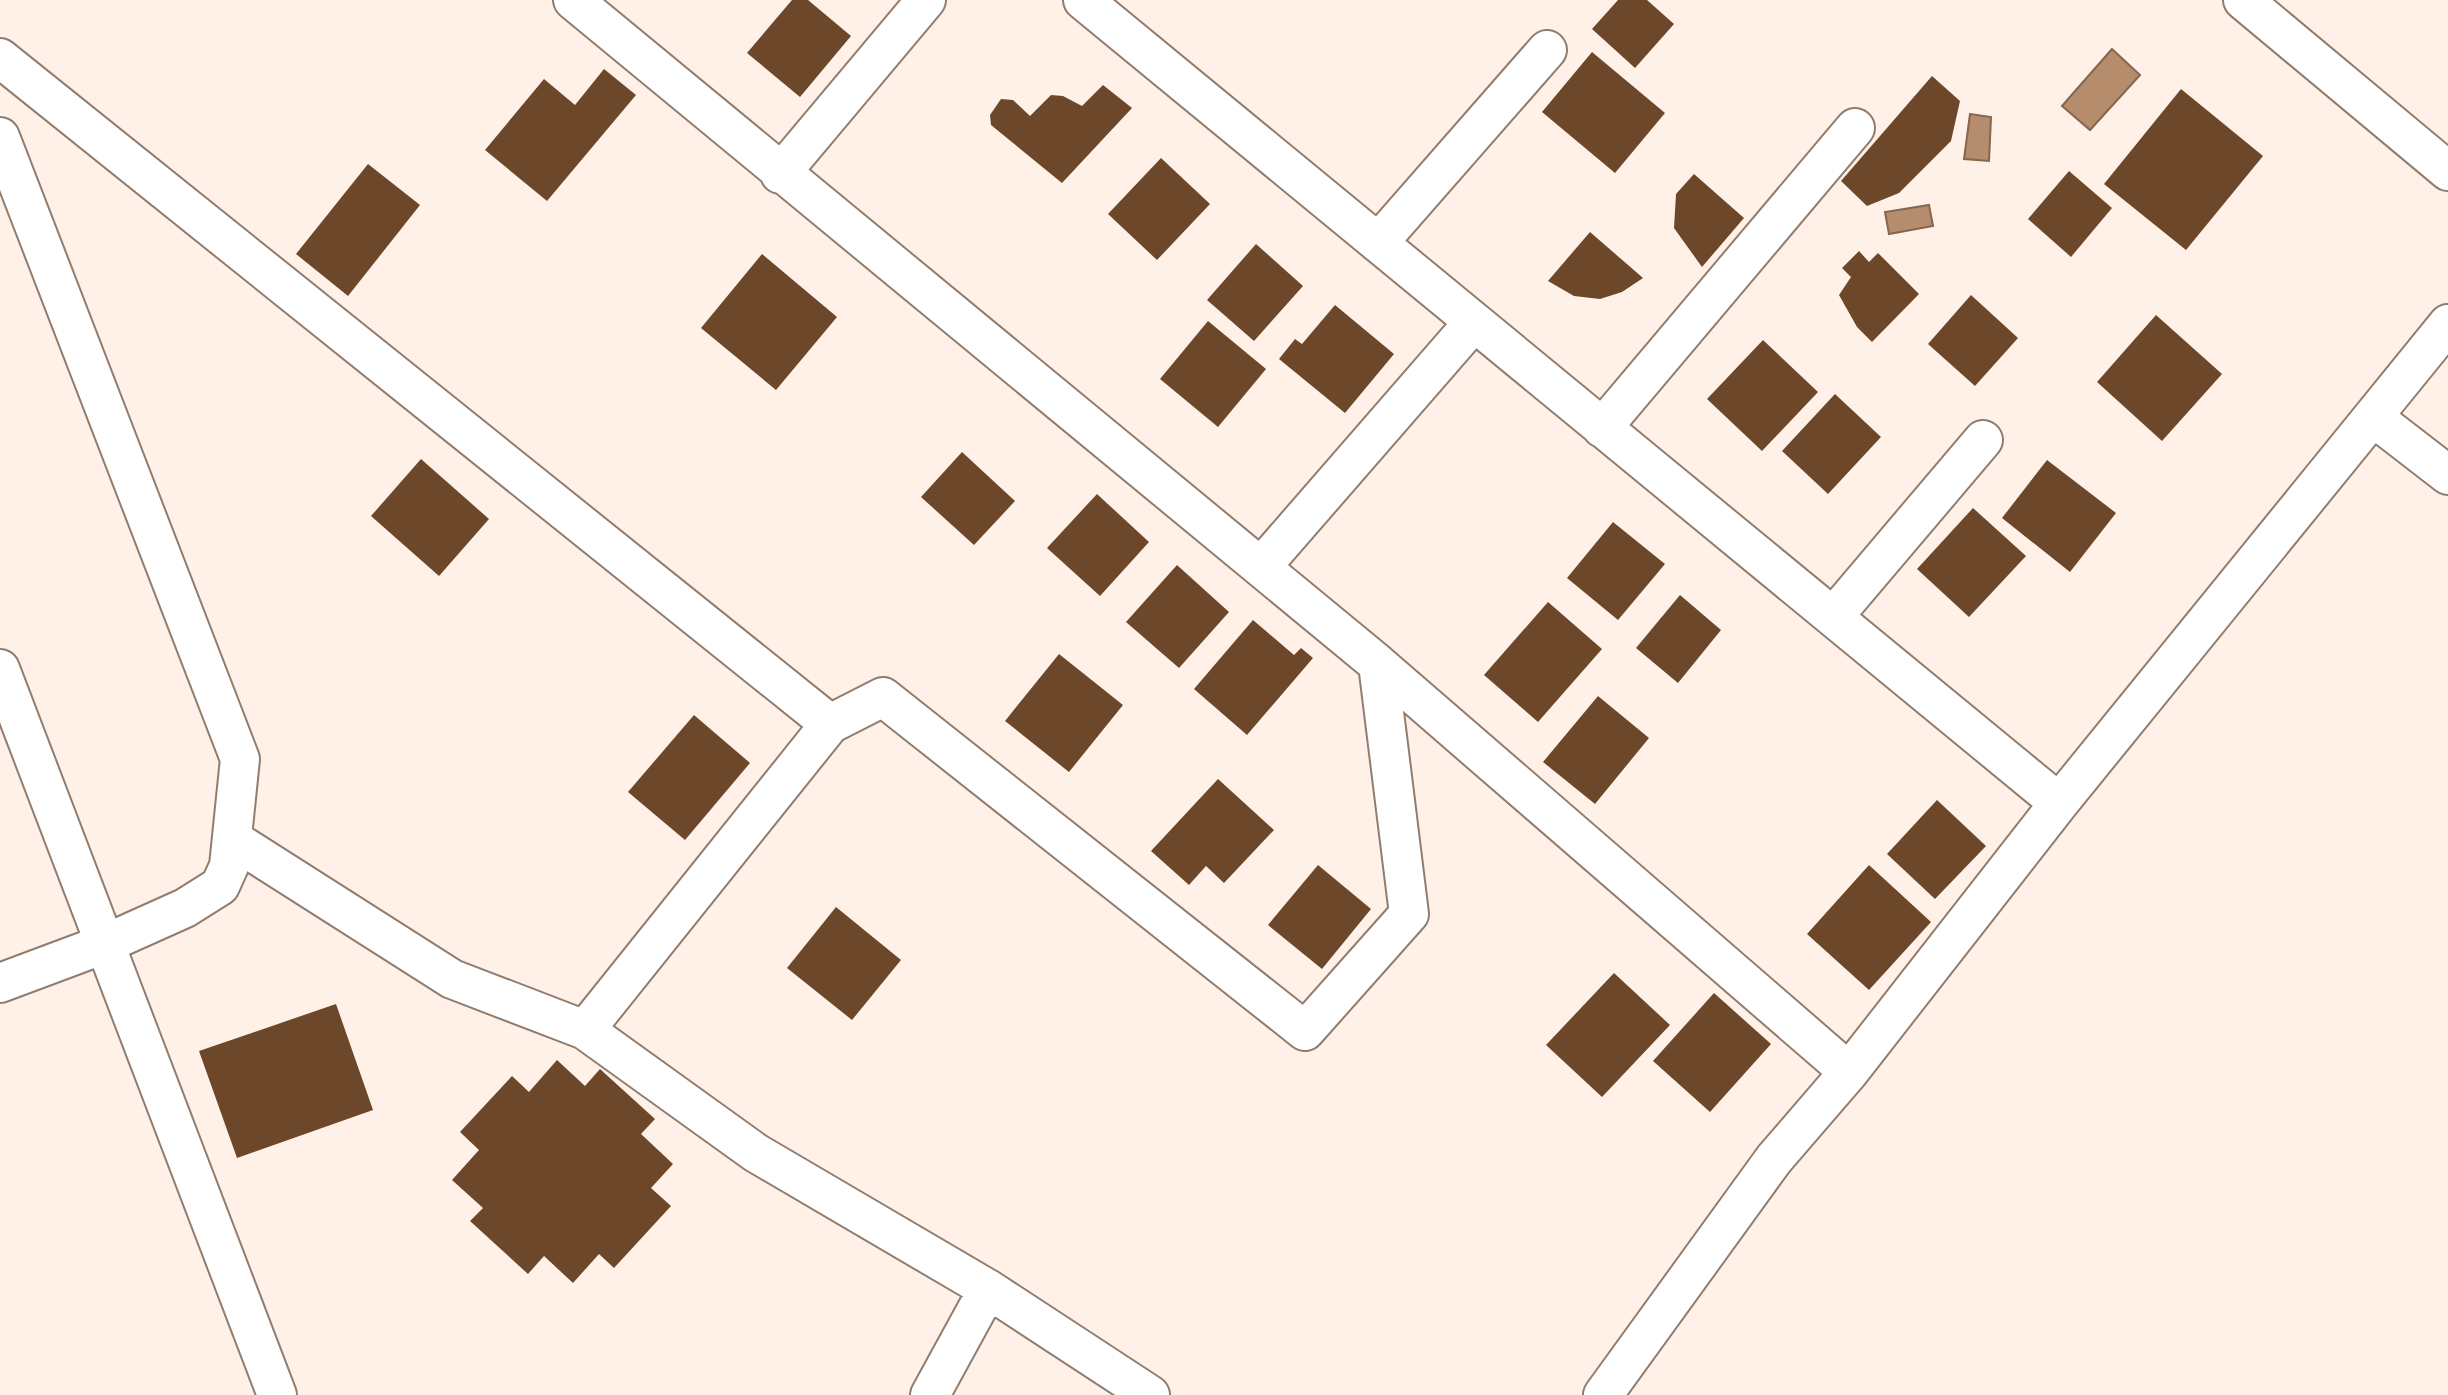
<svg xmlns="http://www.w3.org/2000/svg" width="2448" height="1395" font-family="Overpass,sans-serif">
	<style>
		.water { fill: #b58c6c; stroke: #85664e; stroke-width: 2 }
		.building { fill: #6c4729 }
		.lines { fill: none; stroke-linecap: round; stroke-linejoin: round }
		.minor-casing { stroke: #917d6e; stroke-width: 42 }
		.minor { stroke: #fff; stroke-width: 38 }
	</style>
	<rect width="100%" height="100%" fill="#fff1e7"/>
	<path class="water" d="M2112,49l28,26 -50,55 -28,-24z
		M1970,114l21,3 -2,44 -25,-2z
		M1929,205l4,21 -44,8 -4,-22z"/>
	<path class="building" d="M792,0h16l43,36 -51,61 -53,-44z
		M1618,0h29l27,24 -39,44 -43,-39z
		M1592,52l73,61 -50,60 -73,-61z
		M604,69l32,26 -89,106 -62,-51 59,-71 31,26z
		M1932,76l28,25 -9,40 -52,52 -32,13 -26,-25z
		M1103,85l29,23 -70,75 -71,-58 -1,-10 11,-16 12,1 17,16 21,-21 12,1 19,10z
		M2181,89l82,67 -77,94 -82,-66z
		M1161,158l49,46 -53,56 -49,-46z
		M368,164l52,41 -72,91 -52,-42z
		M2069,171l43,37 -41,49 -43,-38z
		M1694,174l50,44 -42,49 -28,-39 2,-34z
		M1590,232l53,46 -21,14 -22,7 -26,-3 -26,-15z
		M1256,244l47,42 -49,55 -47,-41z
		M1859,251l10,11 9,-9 41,41 -47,48 -15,-15 -18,-32 12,-18 -9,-9z
		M762,254l75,63 -61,73 -75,-62z
		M1971,295l47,43 -43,48 -47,-42z
		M1335,305l59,49 -49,59 -66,-54 16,-20 7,5z
		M2156,315l66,59 -60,67 -65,-59z
		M1208,321l58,48 -48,58 -58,-48z
		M1763,340l55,52 -56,59 -55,-52z
		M1835,394l46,43 -53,57 -46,-43z
		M962,452l53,49 -41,44 -53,-48z
		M421,459l68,60 -50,57 -68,-60z
		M2047,460l69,53 -46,59 -68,-54z
		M1097,494l52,48 -49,54 -53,-48z
		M1973,508l53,48 -57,61 -52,-48z
		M1613,522l52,42 -47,56 -51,-42z
		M1177,565l52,47 -50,56 -53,-46z
		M1680,595l41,35 -43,53 -42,-35z
		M1548,602l54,47 -64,73 -54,-47z
		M1253,620l41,35 7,-7 12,10 -66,77 -53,-46z
		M1059,654l64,51 -54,67 -64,-51z
		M1598,696l51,42 -54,66 -52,-42z
		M694,715l56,48 -65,77 -57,-48z
		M1218,779l56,51 -50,53 -18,-17 -17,19 -38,-34z
		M1937,800l49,46 -51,53 -48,-45z
		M1318,865l53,44 -49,60 -54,-44z
		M1869,865l62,57 -62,68 -62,-56z
		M836,907l65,53 -49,60 -65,-52z
		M1614,973l56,52 -68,72 -56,-52z
		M1714,993l57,51 -61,68 -57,-51z
		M336,1004l37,106 -136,48 -38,-107z
		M557,1060l28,26 15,-17 55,50 -14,15 32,30 -22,24 20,18 -57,62 -15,-14 -26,29 -29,-27 -16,18 -58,-53 13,-13 -31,-28 27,-30 -19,-18 52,-56 17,16z"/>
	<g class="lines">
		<g class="minor-casing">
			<path id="minor" d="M573,0l805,664 471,408
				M1083,0l976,803
				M2243,0l205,171
				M0,58l830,666 53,-27 422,334 104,-117 -31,-250
				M0,137l240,622 -11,107 -9,20 -35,22 -78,35 -107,40
				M780,174l146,-174
				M1378,243l169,-193
				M2373,417l75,58
				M1602,428l253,-300
				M1261,567l213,-245
				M1833,617l150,-177
				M0,669l277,726
				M232,839l220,140 133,51 171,123 232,136 162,106
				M585,1030l245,-306
				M930,1395l58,-106
				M1603,1395l171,-236 75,-87 210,-269 389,-479"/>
		</g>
		<use href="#minor" class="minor"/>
	</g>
</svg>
